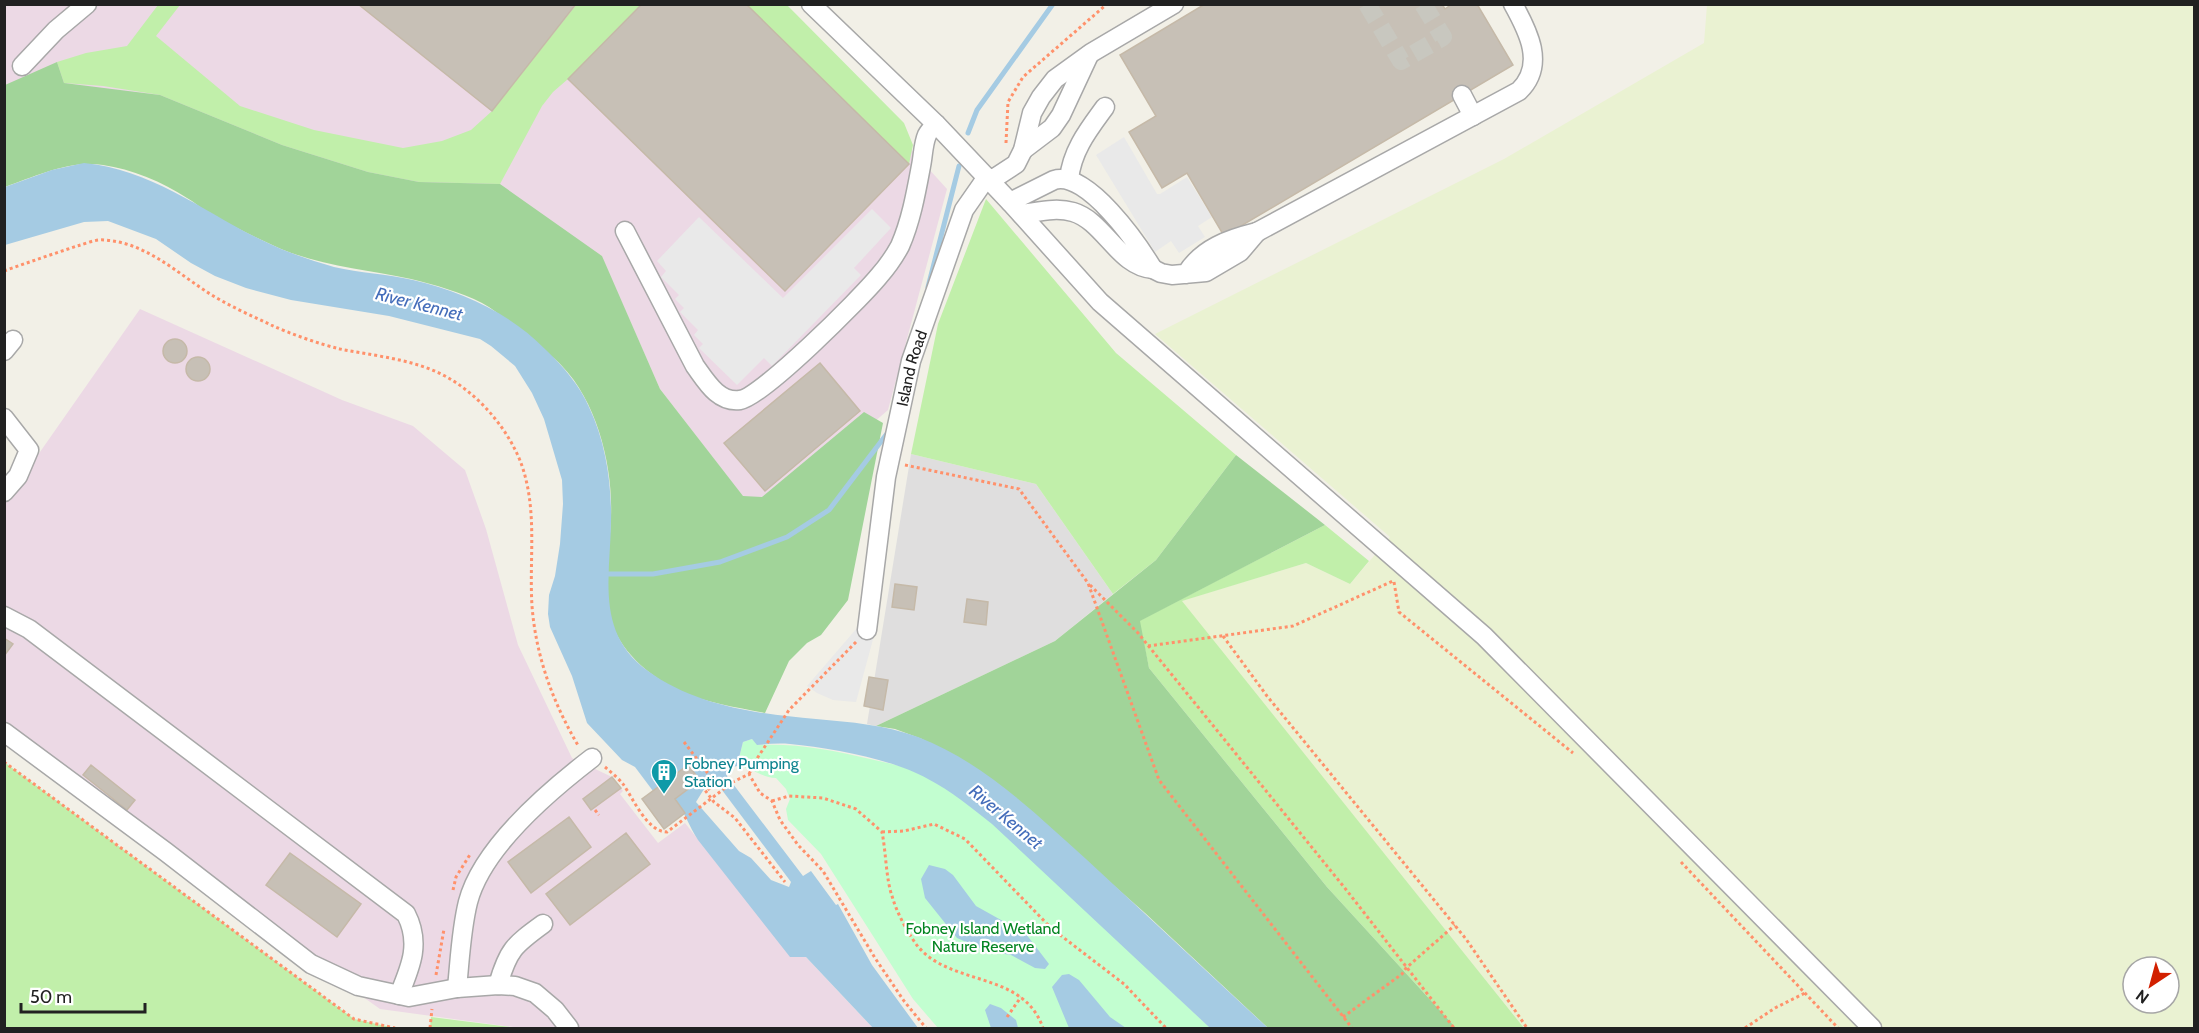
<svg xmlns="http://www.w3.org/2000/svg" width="2199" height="1033" font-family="Cabin,sans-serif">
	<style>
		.residential { fill: #dfdede }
		.industrial { fill: #ecd9e5 }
		.farmland { fill: #eaf2d2; fill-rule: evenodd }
		.grass { fill: #c1efaa }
		.forest { fill: #a1d499 }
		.park { fill: #c2fed0 }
		.parking { fill: #e9e9e9 }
		.water { fill: #a5cbe3; fill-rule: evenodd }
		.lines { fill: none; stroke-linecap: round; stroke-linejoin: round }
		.stream { stroke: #a5cbe3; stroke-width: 5 }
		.building { fill: #c7c0b6; stroke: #c5b9a8; stroke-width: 1.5 }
		.minor-tunnel { stroke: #c8c7bf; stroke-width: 18; stroke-dasharray: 18 9; stroke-linecap: butt }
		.minor-casing { stroke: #a8a8a8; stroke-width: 21 }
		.path { stroke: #ff916b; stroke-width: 3; stroke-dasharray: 3 3; stroke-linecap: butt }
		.minor { stroke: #fff; stroke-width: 18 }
		.labels { text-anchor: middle; stroke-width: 4.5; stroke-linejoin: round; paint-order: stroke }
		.street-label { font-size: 16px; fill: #212121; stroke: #fff }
		.culture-label { font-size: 16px; fill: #0d838f; stroke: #fff; text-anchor: start }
		.park-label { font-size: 16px; fill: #048522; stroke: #fff }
		.water-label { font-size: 18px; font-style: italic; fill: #446dba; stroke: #fff }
	</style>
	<rect width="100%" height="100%" fill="#f2f0e7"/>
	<path class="residential" d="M911,454l125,30 77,110 -58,47 -179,85 -9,-2z"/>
	<path class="industrial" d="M4,5h771l73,75 99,109 -59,221 -127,110 -101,-131 -59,-134 -596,-123z
		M140,309l202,91 71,26 52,44 21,59 32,116 54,113 40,19 11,14 -3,3 38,49 27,-20 54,68 67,66 67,71h-353l-140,-19 -375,-267v-240z"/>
	<path class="farmland" d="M1707,5h487v1023h-670l-343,-427 125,-38 44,21 40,-47 -235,-203 349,-175 200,-116zM2133,967h36v36h-36z"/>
	<path class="grass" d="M158,5h22l-24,31 84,70 74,24 89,18 39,-7 29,-11 21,-19 84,-106h66l-74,74 -15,13 -11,14 -42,78 -81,-2 -51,-10 -86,-27 -122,-50 -57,-9 -39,-3 -7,-21 29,-9 41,-7z
		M746,5h41l117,118 9,22 -4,19z
		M986,199l130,154 120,102 -80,105 -43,34 -77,-110 -125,-30 27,-130z
		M1325,525l44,36 -19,23 -44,-21 -124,38 342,427h-68l-129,-141 -178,-219 -10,-47z
		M4,762l350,257 41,9h-390z
		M431,1017l88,11h-89z"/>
	<path class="forest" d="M57,62l7,21 96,12 122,50 86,27 51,10 81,2 102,72 58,133 83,107 19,1 102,-85 19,11 -35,177 -27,35 -14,8 -18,18 -24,52c-29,-6 -60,-10 -87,-23 -29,-14 -60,-40 -68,-73 -7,-32 0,-68 1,-101 2,-50 -14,-114 -49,-150 -9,-10 -22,-18 -33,-27 -15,-11 -30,-27 -47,-36 -21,-11 -47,-18 -71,-24 -45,-10 -86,-12 -130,-30 -25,-11 -49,-23 -72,-36 -8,-4 -14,-11 -22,-15 -24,-16 -56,-29 -84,-33 -34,-5 -67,11 -98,22v-102z
		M1236,455l89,70 -185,96 9,47 178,219 129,141h-188l-123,-115 -144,-127 -79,-47 -27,-10 -19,-3 179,-85 101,-81z"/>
	<path class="park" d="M752,739l6,6c38,-2 75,5 112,14 12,3 25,5 36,9 59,23 106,73 152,116 51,48 102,96 152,144h-272l-25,-29 -92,-145 -33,-34 -2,-11 4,-10 -4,-10 -10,-11c-15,-1 -24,-10 -39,-12l6,-24z"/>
	<path class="parking" d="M1124,137l33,57h3l27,-17 25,40 -14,9 7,11 -26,16 -8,-12 -16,11 -59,-97z
		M872,209l19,19 -37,40 7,7 -89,91 -8,-8 -27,27 -38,-37 4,-4 -9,-9 4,-5 -18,-18 4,-4 -9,-9 4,-4 -18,-18 5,-6 -9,-10 42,-44 84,81z
		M857,628l18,4 -19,70 -23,-2 -16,-7 -10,-7z"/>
	<path class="water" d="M84,163c75,7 130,58 197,86 17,7 36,13 53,18 26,6 53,7 79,13 50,12 97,33 133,70 17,16 34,36 43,57 15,32 21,66 22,101 2,60 -20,122 37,163 48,35 110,43 168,48 35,3 69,6 102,18 65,25 117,76 168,122 61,56 121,113 182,169h-58l-218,-204c-20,-16 -41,-33 -64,-45 -35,-20 -97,-31 -138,-35 -11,-1 -22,0 -33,1l-5,-6 -9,3 -6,24 -7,2 -4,4 1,4 76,100 8,-5 25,34 2,-1 34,61 46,63h-45l-67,-71h-16l-92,-117c-9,-14 -13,-27 -23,-41l25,-19 -12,-15 -35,26 -18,-24 -13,-7 -35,-37 -15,-47 -22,-49 -2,-13 1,-19 6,-19 5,-32 3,-40 -1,-24 -18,-61 -12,-26 -17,-27 -24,-20 -11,-7 -91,-23 -98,-16 -45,-12 -31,-12 -24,-13 -35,-24 -48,-18 -24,1 -79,23v-58l47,-17zM716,782l75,100 -2,5 -18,-7 -20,-22 -12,-7 -43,-49 8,-13z
		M929,865l16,4 8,6 23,31 50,28 23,30 -4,5 -10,-1 -24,-13 -24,-4 -30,-13 -32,-40 -4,-19z
		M1069,974l10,6 31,37 16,11h-57l-17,-41 10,-12z
		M990,1004l11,4 15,12 2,8h-27l-6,-18z"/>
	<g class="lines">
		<path class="stream" d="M968,133l9,-23 76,-106
			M928,287l31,-121
			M603,574h50l67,-12 67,-25 42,-27 60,-79"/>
	</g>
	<path class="building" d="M358,4h218l-84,107z
		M642,4h104l163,160 -124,127 -217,-212z
		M1205,4h237l3,5 7,-5h25l36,61 -289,171 -37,-63 -25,15 -33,-56 27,-16 -36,-61z
		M163 351a12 12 0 1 1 24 0a12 12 0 1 1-24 0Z
		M186 369a12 12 0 1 1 24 0a12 12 0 1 1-24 0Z
		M820,363l40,48 -95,80 -41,-48z
		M895,584l22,3 -3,23 -22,-3z
		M967,599l21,3 -2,23 -22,-3z
		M4,638l9,6 -9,12z
		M869,677l19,3 -5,30 -19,-4z
		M91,765l44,35 -8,10 -44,-35z
		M688,765l12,15 -25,19 10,14 -21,16 -22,-30z
		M612,777l9,11 -30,22 -8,-11z
		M569,817l22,30 -60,46 -23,-31z
		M626,833l24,31 -80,61 -24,-31z
		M290,853l71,51 -24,33 -71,-52z"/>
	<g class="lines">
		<path class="minor-tunnel" d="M1367,4l34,57 42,-24 -20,-33"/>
		<g class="minor-casing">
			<g id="minor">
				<path d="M811,4l125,120 74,78 90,100 384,334 388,392"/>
				<path d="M22,66l34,-36 31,-26"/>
				<path d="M1462,95l11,21"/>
				<path d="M1023,150l29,-22 9,-13 28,-60"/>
				<path d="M1069,179c3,-29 20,-50 36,-72"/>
				<path d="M990,181l26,-17 7,-14 9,-37 9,-16 14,-18 36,-26 83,-49"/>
				<path d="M1010,202l44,-22c33,-10 84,64 99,89 -34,-2 -49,-48 -80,-57 -17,-5 -35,0 -52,2"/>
				<path d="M625,231l70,135c11,15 23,37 45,34 22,-3 121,-102 139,-124 8,-9 15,-19 21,-30 11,-25 16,-53 21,-80 2,-9 2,-22 6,-31 2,-4 6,-8 9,-11"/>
				<path d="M1257,232l262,-141c27,-26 9,-60 -6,-87"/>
				<path d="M1153,269l8,4 11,2 34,-3 34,-20 17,-20c-28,7 -55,16 -71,42"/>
				<path d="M4,351l9,-11"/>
				<path d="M4,418l25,32 -11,26 -14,16"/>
				<path d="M4,616l25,13 377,285c15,29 5,52 -7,81"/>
				<path id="s1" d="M867,630l19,-153 25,-116 53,-151 23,-33"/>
				<path d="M4,732l162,120 145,112 47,22 51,11 48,-9 41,-3 17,1 20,7 20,17 14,18"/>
				<path d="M498,985c10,-35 16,-40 45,-61"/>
				<path d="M457,988c3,-29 4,-58 11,-86 14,-54 81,-111 124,-144"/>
			</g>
		</g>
		<path class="path" d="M1006,143l2,-41 15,-25 84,-73
			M4,271c25,-9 49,-17 73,-25 8,-2 18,-7 27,-6 40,2 71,31 103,52 20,13 43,23 64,33 20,9 48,19 69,24 35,7 73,10 105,27 33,18 62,51 76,87 17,47 8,95 11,143 4,51 21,97 47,141
			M905,465l114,24 69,94 71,197 193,248
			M1394,582l5,30 174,141
			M1090,585l48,48 206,254 110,141
			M1223,636l44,60 199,243 61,89
			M1148,646l145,-20 100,-45
			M684,742l32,42 -10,7
			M4,762l350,257 41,9
			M605,767c6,5 13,11 18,17 10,14 24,48 44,48l66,-50 16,-8 11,19 12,8 8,19 18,25 25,26 52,87 29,43 22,27
			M749,774l9,-17 31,-47 68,-69
			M698,781l16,21 21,16 50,64
			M772,801l17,-5 34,2 33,11 26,23c4,20 4,47 10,64 4,14 12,30 20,42 30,51 110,29 131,90
			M595,810l4,5
			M882,832l22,-1 30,-7 31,15 86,89 73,56 42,44
			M1681,862l157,166
			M453,890l3,-13 15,-24
			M436,975l8,-46
			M1007,1017l14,-20
			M1343,1017l59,-43 4,-6 49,-43
			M430,1028l2,-19
			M1745,1028l30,-20 30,-15"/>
		<use href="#minor" class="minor"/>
	</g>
	<defs>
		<g id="building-pin" transform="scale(1.35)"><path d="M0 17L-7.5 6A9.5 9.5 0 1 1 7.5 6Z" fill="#0f9aa8" stroke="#fff"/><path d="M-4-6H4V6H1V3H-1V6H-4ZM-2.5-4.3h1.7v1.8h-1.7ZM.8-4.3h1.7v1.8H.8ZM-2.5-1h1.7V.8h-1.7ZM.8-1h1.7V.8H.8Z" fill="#fff"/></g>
	</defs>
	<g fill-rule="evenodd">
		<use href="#building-pin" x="664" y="772"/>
	</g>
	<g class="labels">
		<g class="street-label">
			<text dy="6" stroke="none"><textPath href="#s1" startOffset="266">Island Road</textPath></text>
		</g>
		<g class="culture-label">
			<text x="684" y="769">Fobney Pumping<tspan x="684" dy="18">Station</tspan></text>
		</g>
		<g class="park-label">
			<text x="983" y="934">Fobney Island Wetland<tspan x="983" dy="18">Nature Reserve</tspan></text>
		</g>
		<g class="water-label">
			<text transform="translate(419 304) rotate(14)" y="6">River Kennet</text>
			<text transform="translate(1006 817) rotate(40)" y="6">River Kennet</text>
		</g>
	</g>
	<rect width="2199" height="1033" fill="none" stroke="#212121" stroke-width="12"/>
	<g transform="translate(2151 985) rotate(216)"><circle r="28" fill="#ffffff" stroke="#a6a6a6" stroke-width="1.5"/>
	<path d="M0-4.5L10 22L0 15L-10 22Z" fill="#d22000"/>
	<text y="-9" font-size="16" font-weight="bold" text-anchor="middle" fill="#212121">N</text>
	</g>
	<path d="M21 1003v9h124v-9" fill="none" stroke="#212121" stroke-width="3"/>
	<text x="30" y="1003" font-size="18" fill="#212121" stroke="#ffffff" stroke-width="4.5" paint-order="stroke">50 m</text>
</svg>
